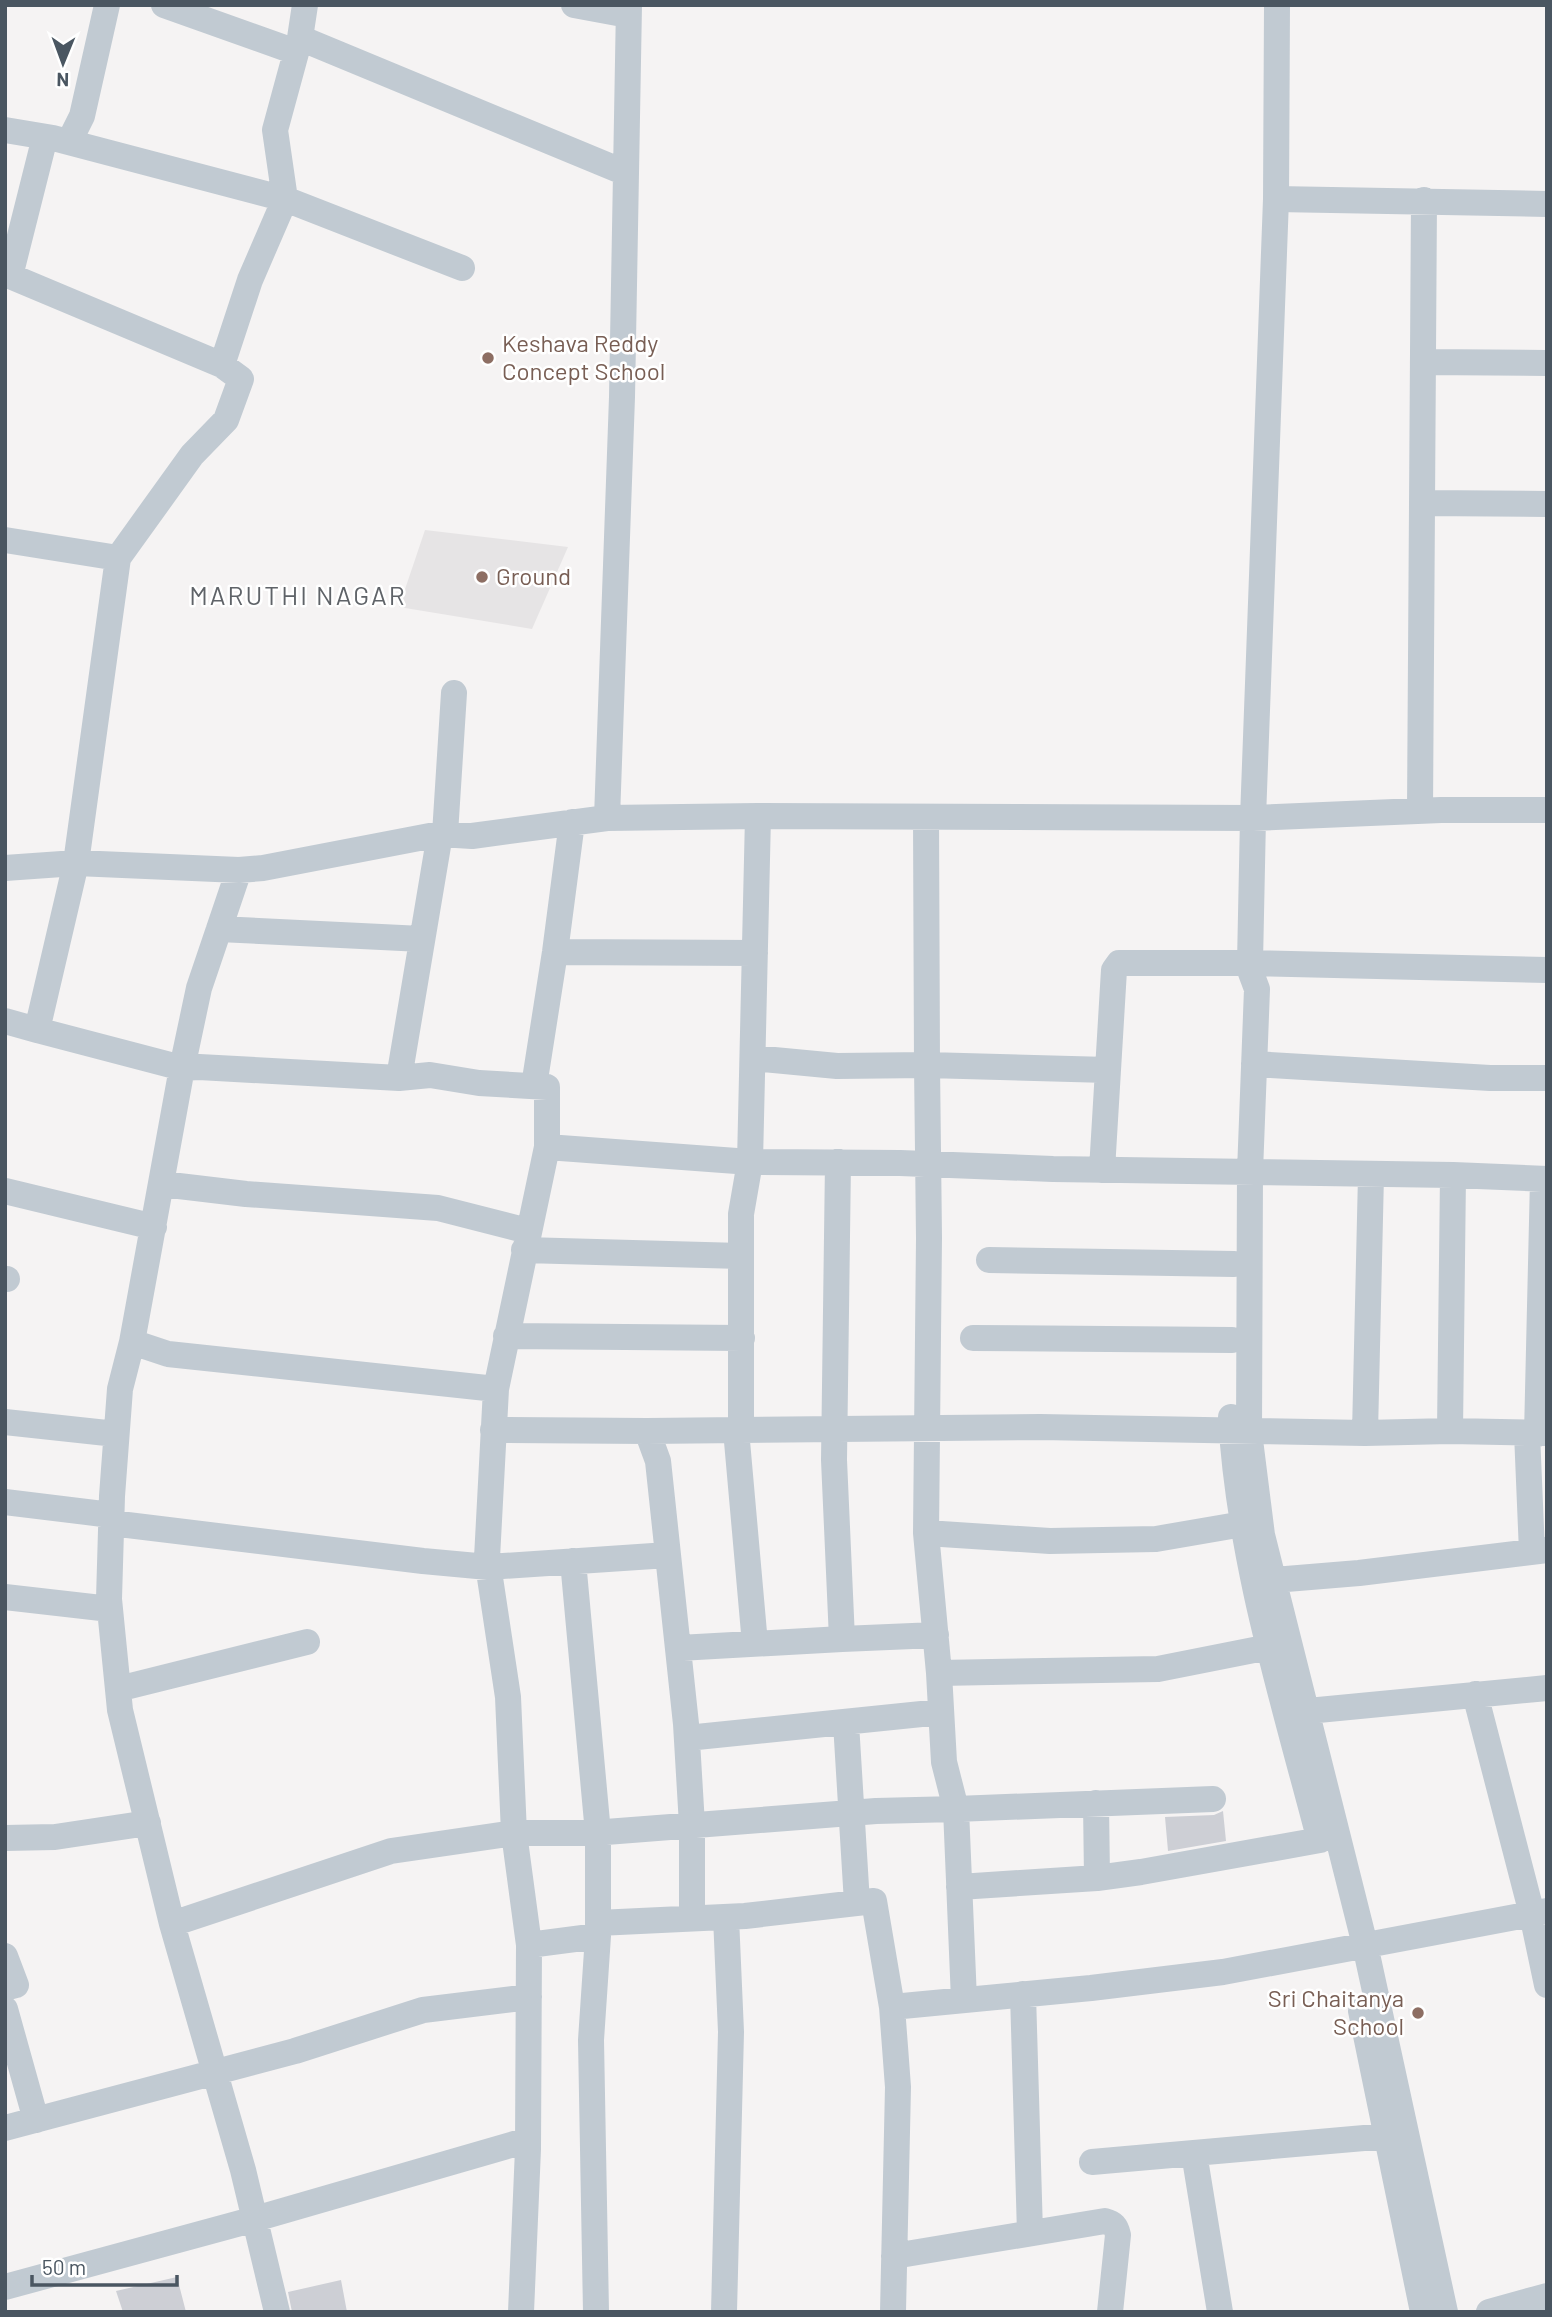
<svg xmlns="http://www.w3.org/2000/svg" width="1552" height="2317" font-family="Barlow,sans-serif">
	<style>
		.education { fill: #e6e4e5 }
		.building { fill: #cdcfd5 }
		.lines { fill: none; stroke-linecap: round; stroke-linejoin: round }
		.minor { stroke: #c1cad2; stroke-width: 26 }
		.education-dot { fill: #8d6e63; stroke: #fff; stroke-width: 2.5 }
		.labels { text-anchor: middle; stroke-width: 5; stroke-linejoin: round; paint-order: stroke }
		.education-label { font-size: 24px; fill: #785e54; stroke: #fff; text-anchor: start }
		.neighbourhood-label { font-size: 26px; letter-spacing: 2px; fill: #5f6368; stroke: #fff }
	</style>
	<rect width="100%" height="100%" fill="#f5f3f3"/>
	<path class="education" d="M425,530l143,17 -36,82 -133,-22z"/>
	<path class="building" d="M1223,1811l3,30 -58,10 -3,-34 49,-2z
		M177,2277l9,35h-63l-7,-21z
		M341,2280l6,32h-55l-4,-20z"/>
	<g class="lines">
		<path class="minor" d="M164,5l132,47
			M305,5l-5,33 -25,92 10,69 -35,81 -28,85 19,14 -15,41 -34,35 -74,103 -42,305 -39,167 145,38 17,-1 200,11 31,-3 49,8 68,4v60
			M574,5l54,10
			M1277,5l-1,194 -23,619 -3,145 1,10 6,16 -7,183 -1,260 13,103 103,410 80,367
			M300,38l326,135
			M5,130l48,8 232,61 177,69
			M69,142l13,-26 25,-111
			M1276,199l271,5
			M5,275l5,1 35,-139
			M10,276l212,89
			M1423,362l124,1
			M1422,503l125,1
			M5,540l113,18
			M1420,811l4,-611
			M926,817l1,248 181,5
			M607,818l15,-421 7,-392
			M445,834l9,-141
			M5,868l71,-5 163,7 24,-2 177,-34 32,2 135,-18 151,-2 495,2 188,-8h106
			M239,870l-40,118 -17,80 -50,274 -12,47 -8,107 -3,103 11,111 52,214 71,246 34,142
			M219,929l203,10
			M555,952l200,1
			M5,1021l32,9
			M753,1058l84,8 90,-1 2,173 -3,295
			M1254,1064l236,14h57
			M399,1078l41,-244
			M534,1086l21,-134 17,-130
			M838,1162l-4,298 8,179 94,-4
			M1102,1170l12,-200 5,-7h131l297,7
			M162,1184l84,10 192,14 90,23
			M5,1191l149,36
			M524,1250l217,6
			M989,1260l245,4
			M5,1279h2
			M506,1336l236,2
			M973,1338l259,2
			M132,1342l36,12 328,35 51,-242 203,15 150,1 153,6 400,6 94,4
			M496,1389l-9,169 21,139 6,136 15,112 69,-9 -7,104 5,272
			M1231,1417c8,143 52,282 88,420
			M5,1422l111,12
			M493,1430l154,1
			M736,1430l19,214
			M741,1430v-216l9,-52 8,-346
			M1450,1431l3,-256
			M1365,1433l6,-258
			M1527,1433l5,119
			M1537,1434l6,-255
			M5,1502l106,13
			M111,1523l312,38 65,6 180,-12
			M1243,1524l-87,15 -106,2 -124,-8 13,140 219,-4 111,-22
			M573,1561l25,272v103
			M1274,1580l85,-7 188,-23
			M5,1597l105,12
			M679,1648l163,-9
			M118,1689l189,-47
			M1475,1694l57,220 15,71
			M1287,1713l260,-25
			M846,1723l11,180
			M687,1738l254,-26
			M1096,1803l1,75
			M5,1838l50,-1 93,-14
			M959,1887l138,-9 44,-6 179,-32
			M692,1918v-93l-6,-101 -28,-263 -11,-30 393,-4 325,6 85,-2 97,2
			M598,1923l147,-7 129,-15 18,106 199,-19 132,-16 324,-61
			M172,1924l219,-73 123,-18h79l283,-22 80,-2 -12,-47 -5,-89
			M5,1956l11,29 -11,3
			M1023,1994l7,239
			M964,2000l-8,-191 257,-10
			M892,2007l6,80 -5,225
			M5,2009l31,111
			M1361,2011l62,301
			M5,2128l290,-77 128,-41 106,-13
			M1194,2153l26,159
			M1092,2162l295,-26
			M894,2256l211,-35c8,2 11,5 13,14l-8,77
			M5,2287l250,-68 273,-79
			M521,2312l7,-163 1,-204
			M724,2312l7,-280 -5,-115
			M1489,2312l58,-16"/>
	</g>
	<g class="education-dot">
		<circle cx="488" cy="358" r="7"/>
		<circle cx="482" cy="577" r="7"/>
		<circle cx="1418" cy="2013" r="7"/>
	</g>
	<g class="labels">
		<g class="education-label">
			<text x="502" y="352">Keshava Reddy<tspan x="502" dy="28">Concept School</tspan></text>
			<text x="496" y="585">Ground</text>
			<text x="1404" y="2007" text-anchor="end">Sri Chaitanya<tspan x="1404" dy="28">School</tspan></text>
		</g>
		<g class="neighbourhood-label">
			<text x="298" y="605">MARUTHI NAGAR</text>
		</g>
	</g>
	<rect width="1552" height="2317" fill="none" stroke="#4a5661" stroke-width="14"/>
	<g transform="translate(63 63) rotate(181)" stroke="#ffffff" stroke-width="5" paint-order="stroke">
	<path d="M0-5L12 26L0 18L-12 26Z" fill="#4a5661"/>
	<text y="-10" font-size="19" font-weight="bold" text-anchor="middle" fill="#4a5661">N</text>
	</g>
	<path d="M32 2275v10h145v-10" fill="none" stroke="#4a5661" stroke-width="3.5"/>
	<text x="42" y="2275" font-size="21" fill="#4a5661" stroke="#ffffff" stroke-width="5" paint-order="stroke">50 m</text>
</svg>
